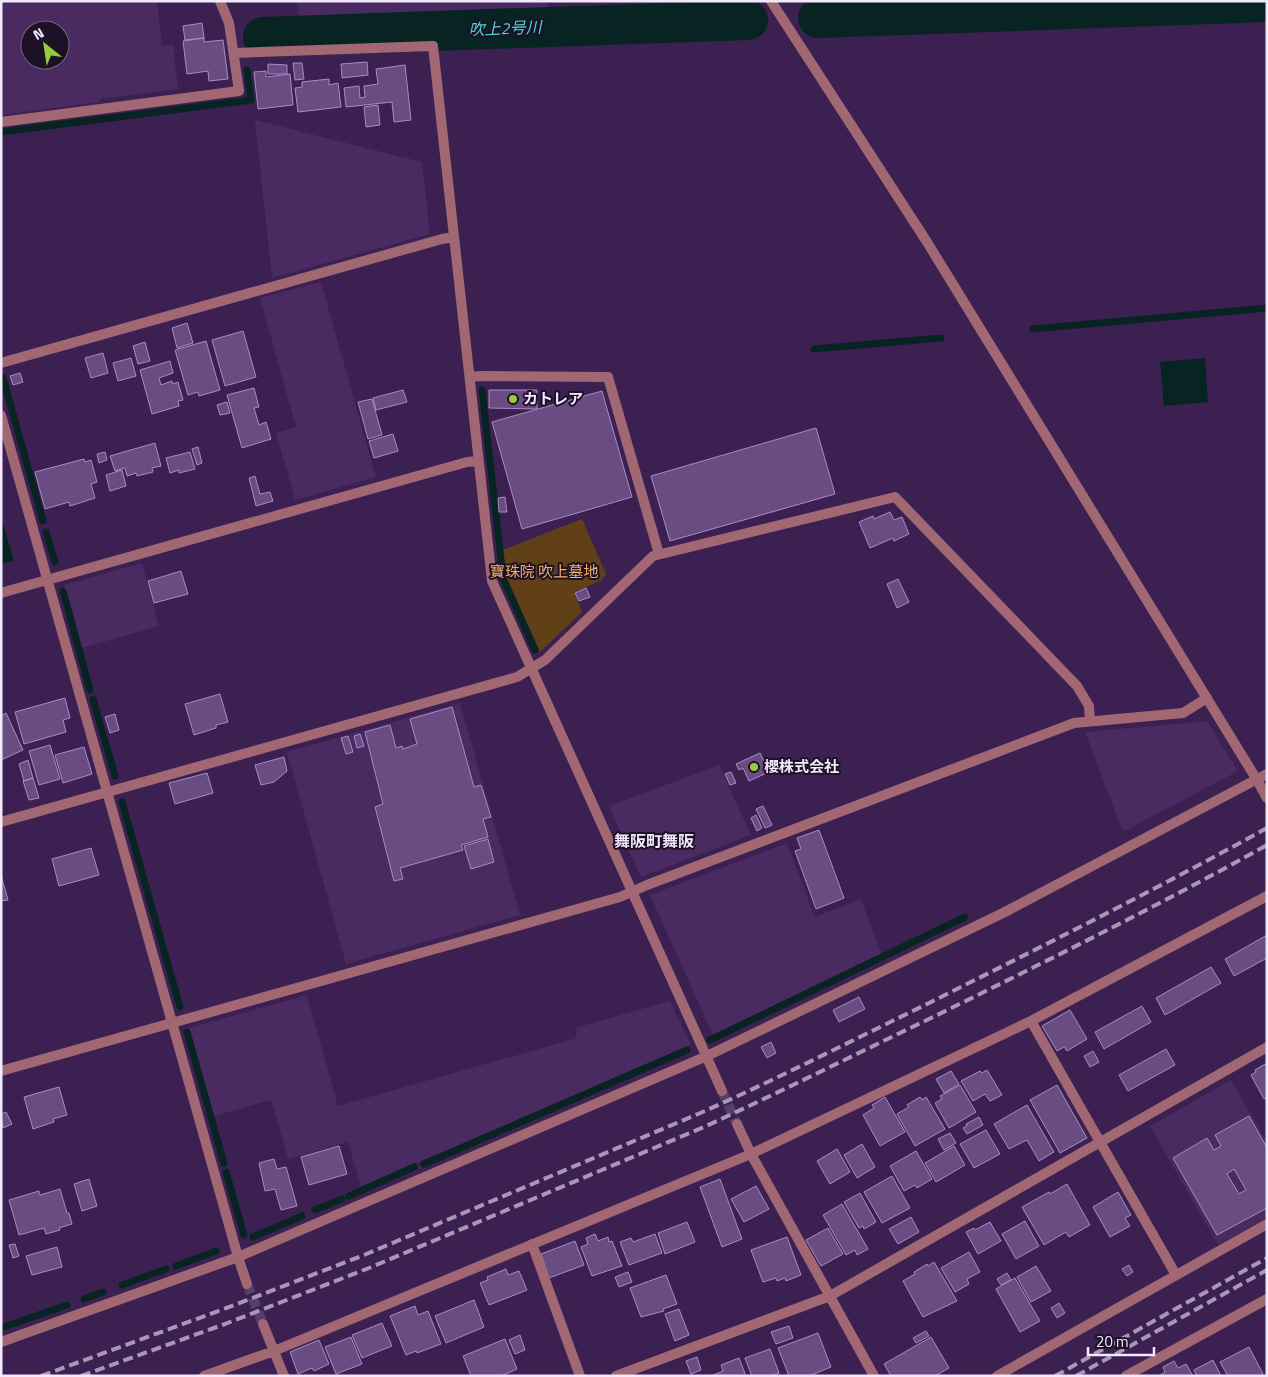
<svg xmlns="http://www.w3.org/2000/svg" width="1268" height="1377" font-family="'Titillium Web','Noto Sans JP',sans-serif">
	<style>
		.built { fill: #492a61; fill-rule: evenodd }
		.green { fill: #624017 }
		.water { fill: #082422 }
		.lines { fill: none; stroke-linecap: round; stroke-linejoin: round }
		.stream { stroke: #082422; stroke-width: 7 }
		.river { stroke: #082422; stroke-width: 40 }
		.building { fill: #694d82; stroke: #a98bc5; fill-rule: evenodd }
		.minor-tunnel { stroke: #573e6c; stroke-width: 10; stroke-dasharray: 10 5; stroke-linecap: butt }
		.minor { stroke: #a16772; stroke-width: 10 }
		.tertiary { stroke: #a16772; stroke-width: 10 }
		.rail { stroke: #a897b7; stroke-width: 4; stroke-dasharray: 10 5; stroke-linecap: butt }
		.poi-dot { fill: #96cc3a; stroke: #1d1127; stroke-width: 2 }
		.labels { text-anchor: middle; stroke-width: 4; stroke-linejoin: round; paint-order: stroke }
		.poi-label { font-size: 15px; font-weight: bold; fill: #f2e9fc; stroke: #1d1127; text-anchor: start }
		.park-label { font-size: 15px; fill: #f2b066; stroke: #1d1127 }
		.water-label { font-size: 16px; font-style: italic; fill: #4bd7cc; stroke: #1d1127 }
		.neighbourhood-label { font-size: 16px; font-weight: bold; fill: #f2e9fc; stroke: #1d1127 }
	</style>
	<rect width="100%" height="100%" fill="#3c2052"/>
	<path class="built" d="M1,1h156l5,45 11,-1 5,44 -78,10v3l-99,13zM30,30h30v30h-30z
		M296,1h251l1,8 -248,8z
		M255,120l167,42 8,72 -158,44z
		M321,282l55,195 -81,23 -19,-67 20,-6 -36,-129z
		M142,563l17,63 -77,22 -18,-63z
		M460,703l60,212 -174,49 -59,-212z
		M1207,721l31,50 -115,61 -38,-100z
		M719,765l32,70 -110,42 -32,-71z
		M787,843l28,74 46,-18 21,56 -169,80 -63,-140z
		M307,995l31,111 239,-68 -2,-10 95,-27 21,44 -330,142 -13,-45 -60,17 -17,-59 -57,16 -25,-88z
		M1231,1080l36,62v76l-49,27 -68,-119z"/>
	<path class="green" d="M707,3l5,2 3,5 -2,5 -6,2 -399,13 -4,-1 -3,-5 2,-5 5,-2z
		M582,519l24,55 -4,6 -28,12 8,20 -42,40 -34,-75 -3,-27z"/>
	<path class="water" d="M1205,358l3,44 -44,4 -4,-44z
		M1,517l13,44 -13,3z"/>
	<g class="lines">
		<path class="stream" d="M261,40l2,-3
			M1,132l250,-32 -4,-30
			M1033,329l234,-21
			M814,349l127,-11
			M3,378l40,143
			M482,390l21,188 32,72
			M46,532l9,30
			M63,591l27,99
			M93,699l22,77
			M122,802l58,205
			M187,1032l37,132
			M710,1040l255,-123
			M424,1164l263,-114
			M226,1172l18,63
			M349,1196l65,-29
			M315,1210l27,-11
			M253,1237l49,-21
			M176,1266l40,-15
			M122,1285l44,-16
			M84,1299l19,-7
			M1,1328l66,-23"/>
		<path class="river" d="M818,18l449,-16
			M263,37l485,-17"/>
	</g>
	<path class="building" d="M202,23l2,15 -19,2 -2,-14z
		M204,38v4l19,-2 5,39 -19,2 -1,-10 -21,3 -4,-33z
		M367,62l1,13 -26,3 -1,-14z
		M293,63h9l2,16 -9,1z
		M268,64l19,1v9h-19z
		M405,65l6,55 -17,2 -2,-20 -46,5 -2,-19 15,-2 1,12 5,-1 -1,-11 14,-2 -2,-15z
		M266,71v6l24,-3 3,31 -35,4 -4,-37z
		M329,79v6l9,-2 3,24 -43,5 -3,-24 7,-1v-5z
		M378,105l2,20 -14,2 -2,-20z
		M187,323l6,20 -16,5 -5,-20z
		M243,331l13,46 -31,9 -13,-46z
		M206,341l14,49 -21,6 -1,-4 -10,3 -13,-45z
		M145,342l5,19 -12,3 -5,-18z
		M103,353l5,20 -17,5 -6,-20z
		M131,358l5,18 -18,5 -5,-18z
		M170,361l3,12 -14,5 2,7 11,-4 1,3 5,-2 5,18 -5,1 1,5 -27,8 -12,-44z
		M20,373l3,9 -10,3 -3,-9z
		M254,388l5,19 -5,1 5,17 7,-3 5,17 -29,9 -15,-53z
		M403,390l4,12 -31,8 -3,-12z
		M489,390h48v19l-48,-1z
		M602,391l30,106 -110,32 -30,-107z
		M372,399l10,36 -14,4 -10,-37z
		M227,402l3,11 -10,2 -3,-10z
		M816,428l19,66 -165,47 -19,-65z
		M393,434l5,17 -24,7 -5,-17z
		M155,443l6,23 -9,2 1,4 -16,4 -1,-3 -9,3 -2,-8 -10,3 -5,-15z
		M198,447l4,16 -5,2 -5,-16z
		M105,452l2,8 -8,3 -2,-9z
		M190,452l5,17 -16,4v-3l-9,3 -4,-15z
		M84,459l1,3 6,-2 6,22 -6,2 4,14 -25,8 -1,-4 -24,7 -10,-37z
		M122,470l4,16 -16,5 -4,-16z
		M255,476l5,18 10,-2 3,9 -17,5 -7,-28z
		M505,497l2,15h-8l-1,-14z
		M890,512l4,8 8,-3 7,17 -15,7 -1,-3 -23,10 -11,-26 14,-6 1,3z
		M181,571l7,23 -34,9 -6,-22z
		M898,579l11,23 -12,6 -10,-24z
		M586,588l4,9 -11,4 -4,-8z
		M220,694l8,28 -12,3v3l-22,7 -9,-31z
		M65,698l5,20 -7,2 3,12 -42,12 -9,-32z
		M452,707l22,80 7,-2 10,32 -8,2 5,18 -27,8 2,5 -63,18 3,11 -9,2 -19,-74 8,-3 -18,-72 25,-7 6,23 6,-2 1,3 14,-5 -7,-25z
		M6,713l17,37 -22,10v-44z
		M115,714l4,16 -9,3 -5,-16z
		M360,734l4,12 -7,2 -3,-12z
		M348,736l5,16 -7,2 -5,-16z
		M50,745l10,34 -21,6 -10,-34z
		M84,747l8,27 -29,9 -8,-28z
		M760,753l9,19 -20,9 -6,-13 -4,2 -3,-6z
		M284,757l3,14 -13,11 -13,3 -6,-20z
		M28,760l5,18 -9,3 -5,-17z
		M731,772l5,11 -6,2 -5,-11z
		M207,773l6,20 -38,11 -6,-21z
		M33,778l6,20 -10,2 -6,-19z
		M763,806l9,19 -7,3 -9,-19z
		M756,815l6,13 -5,3 -6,-13z
		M819,830l25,68 -28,11 -21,-58 6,-2 -4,-11z
		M488,839l6,23 -23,7 -7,-23z
		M91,848l8,27 -40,11 -7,-27z
		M1,875l7,25 -7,1z
		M1267,935v23l-33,18 -9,-17z
		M1211,967l10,16 -56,32 -9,-17z
		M859,997l6,12 -26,13 -6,-12z
		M1142,1006l9,16 -47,27 -9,-17z
		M1070,1010l17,29 -20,12 -3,-4 -7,4 -15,-25z
		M771,1042l5,11 -9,5 -6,-11z
		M1166,1049l9,16 -47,26 -9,-16z
		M1093,1051l6,11 -9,5 -6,-11z
		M1267,1063v35l-3,1 -13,-24 5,-3 -1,-2z
		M987,1070l15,25 -12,6 -5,-7 -12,7 -12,-20 19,-10 2,2z
		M951,1071l8,13 -15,9 -8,-14z
		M960,1085l16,27 -27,16 -14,-25 7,-4 -2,-3z
		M1057,1085l30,53 -27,15 -30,-53z
		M59,1087l8,28 -14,4 1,3 -21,7 -9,-32z
		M885,1097l20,35 -25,14 -17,-31 11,-7 -2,-3z
		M920,1097l2,3 4,-3 19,32 -30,17 -18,-32 12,-7 -2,-2z
		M1027,1105l27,47 -15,9 -12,-21 -18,9 -15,-25z
		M6,1112l6,12 -9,4 -2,-14z
		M1249,1116l18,32v60l-50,27 -44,-77 34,-20 7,12 7,-4 -6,-11zM1234,1169l12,21 -7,4 -12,-20z
		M979,1117l4,8 -16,9 -4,-6 4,-2 -1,-2z
		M986,1130l14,24 -26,14 -14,-24z
		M950,1133l6,10 -12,7 -6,-11z
		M862,1144l13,23 -18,11 -13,-23z
		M339,1146l8,28 -38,11 -8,-28z
		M954,1146l11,19 -29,17 -11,-19z
		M837,1149l13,23 -20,12 -13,-23z
		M916,1151l16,28 -15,9 -2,-3 -11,6 -14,-25z
		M274,1159l3,10 9,-2 11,39 -16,4 -6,-21 -10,2 -6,-28z
		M892,1176l18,32 -28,15 -18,-31z
		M89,1179l8,27 -15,5 -8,-27z
		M720,1179l22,60 -20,8 -22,-60z
		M1067,1184l23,41 -21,12 -3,-5 -22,13 -22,-38 27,-15 1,2z
		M756,1186l13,23 -25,13 -13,-23z
		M60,1189l7,24h2l3,11 -13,4 1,2 -14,4 -2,-6 -25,7 -10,-35 30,-9 1,4z
		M1118,1192l13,23 -6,3 5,8 -20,11 -17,-30z
		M860,1193l16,29 -12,7 -1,-3 -4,2 -15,-26z
		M842,1204l26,45 -11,6 -2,-5 -9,5 -23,-40z
		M911,1217l8,15 -21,12 -9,-15z
		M1025,1221l14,25 -23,13 -14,-25z
		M687,1222l8,20 -30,12 -7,-21z
		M990,1222l11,19 -23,13 -12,-22 8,-4 1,2z
		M828,1228l15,26 -22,12 -15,-26z
		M595,1234l3,7 10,-4 1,5 3,-1 10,25 -30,10 -11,-29 7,-3 -2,-6z
		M655,1234l7,19 -33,12 -9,-23 11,-4 2,4z
		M787,1237l14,38 -15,6 -1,-3 -8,3 -1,-3 -13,4 -12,-32z
		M575,1241l9,24 -35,13 -8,-24z
		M15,1244l4,12 -6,2 -4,-13z
		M57,1247l5,20 -30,8 -6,-19z
		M969,1252l11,20 -13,7 2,5 -14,8 -14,-24z
		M934,1262l23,39 -34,16 -20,-36 12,-7 -1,-2 13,-8 1,2z
		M1129,1265l4,7 -6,4 -5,-7z
		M1036,1266l15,25 -20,11 -14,-25z
		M506,1269l2,6 11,-4 8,19 -38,15 -9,-22 8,-3 -1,-3z
		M628,1272l4,10 -13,5 -4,-10z
		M1007,1273l4,7 -10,5 -4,-6z
		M666,1275l11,29 -14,5 1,2 -23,6 -11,-29z
		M1015,1278l25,43 -20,11 -24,-43z
		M474,1300l10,27 -38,16 -11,-27z
		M1059,1303l6,10 -8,5 -6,-10z
		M415,1306l3,9 10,-4 13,33 -24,9 -1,-2 -10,4 -16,-39z
		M679,1309l10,26 -14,6 -10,-27z
		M382,1323l10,23 -30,12 -10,-23z
		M789,1326l4,12 -17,6 -5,-12z
		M926,1331l3,5 -13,7 -3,-5z
		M818,1333l13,34 -22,9h-20l-11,-28z
		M520,1335l5,15 -10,4 -6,-14z
		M351,1337l11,27 -26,10 -11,-27z
		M931,1337l18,31 -14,8h-44l-7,-12z
		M505,1339l12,30 -16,7h-30l-8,-20z
		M319,1340l10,24 -15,7 -2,-3 -14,6 -8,-22z
		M1249,1347l14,27 -2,2h-33l-8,-14z
		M770,1349l9,24 -8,3h-19l-7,-18z
		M697,1357l4,13 -10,4 -5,-13z
		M739,1358l7,18h-35l12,-5 -2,-6z
		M1213,1360l8,16h-24l-3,-6z
		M1174,1361l4,7 8,-4 7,12h-34l6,-4 -2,-5z"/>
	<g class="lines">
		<path class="minor-tunnel" d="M722,1091l15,33
			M247,1284l16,40"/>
		<path class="minor" d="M235,53l198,-7 59,535 230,510
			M1,122l238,-31 -10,-68 -9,-22
			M1,363l441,-124 12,-2
			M470,377l11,-1 127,1 51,177
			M1,415l237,842 9,27
			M1,593l466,-131 11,-1
			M1257,780l10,18
			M1,822l516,-145 28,-17 108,-104 242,-59 182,189 12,20 1,15
			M1031,1021l145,254
			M1,1071l619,-174 27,-12 427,-162 109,-10 24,-15
			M737,1124l14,30 123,222
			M532,1244l48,132
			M263,1324l21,52
			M204,1376l70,-25 477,-197 280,-133 236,-125
			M616,1376l214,-80 437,-249
			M997,1376l270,-152
			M1126,1376l141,-77"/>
		<path class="tertiary" d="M771,1l156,241 330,538
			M1,1342l237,-85 469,-201 296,-143 264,-139"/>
		<path class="rail" d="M41,1376l183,-67 140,-54 334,-141c77,-34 153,-73 229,-110 114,-57 228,-114 340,-176
			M81,1376l144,-52 144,-56 335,-141c76,-35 150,-72 225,-108 114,-56 227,-112 338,-174
			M1055,1376l212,-118
			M1076,1376l191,-106"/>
	</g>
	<g class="poi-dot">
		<circle cx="513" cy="399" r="5"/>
		<circle cx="754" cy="767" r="5"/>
	</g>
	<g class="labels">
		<g class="poi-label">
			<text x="523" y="404">カトレア</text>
			<text x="764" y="772">櫻株式会社</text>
		</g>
		<g class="park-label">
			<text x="544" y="577">寶珠院 吹上墓地</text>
		</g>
		<g class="water-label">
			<text transform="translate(505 28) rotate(-2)" y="6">吹上2号川</text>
		</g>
		<g class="neighbourhood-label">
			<text x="654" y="847">舞阪町舞阪</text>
		</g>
	</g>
	<rect width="1268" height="1377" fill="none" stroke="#f2e9fc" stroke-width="5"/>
	<g transform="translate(45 45) rotate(330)"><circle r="24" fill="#1d1127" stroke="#72677c"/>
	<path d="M0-4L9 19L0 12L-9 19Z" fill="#96cc3a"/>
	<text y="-8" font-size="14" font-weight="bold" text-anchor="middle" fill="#f2e9fc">N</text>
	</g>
	<path d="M1088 1347v8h66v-8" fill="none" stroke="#f2e9fc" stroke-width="2.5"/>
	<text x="1096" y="1347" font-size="15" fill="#f2e9fc" stroke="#1d1127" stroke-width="4" paint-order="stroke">20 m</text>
</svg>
